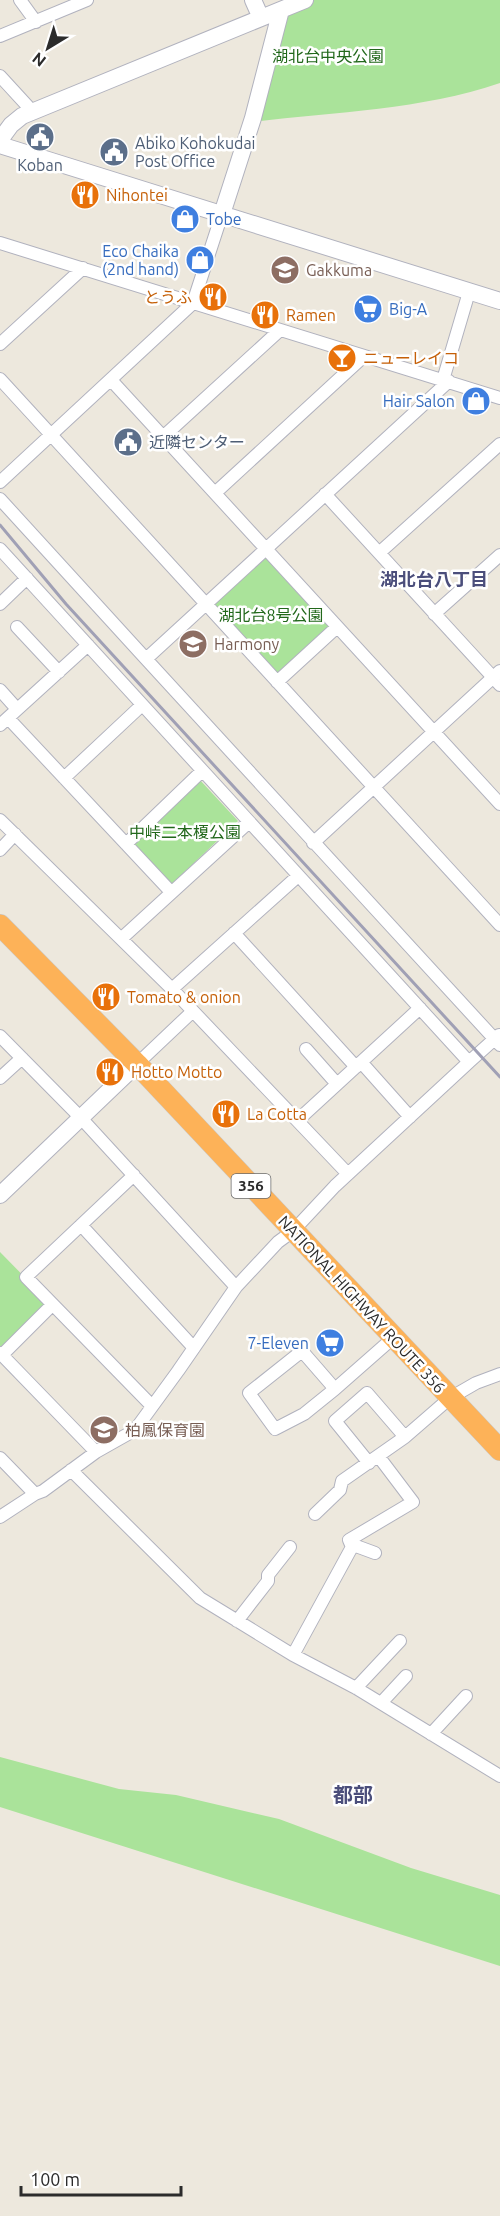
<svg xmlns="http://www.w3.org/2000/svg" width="500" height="2216" font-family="Ubuntu,'Noto Sans JP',sans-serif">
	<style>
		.green { fill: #aae39a }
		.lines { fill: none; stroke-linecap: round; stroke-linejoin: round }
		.street-casing { stroke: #b1b2be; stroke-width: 14 }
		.secondary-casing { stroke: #b1b2be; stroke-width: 18 }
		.highway-casing { stroke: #c8c8c8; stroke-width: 22 }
		.street { stroke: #fff; stroke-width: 12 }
		.secondary { stroke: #fff; stroke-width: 16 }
		.highway { stroke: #fdb258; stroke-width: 21 }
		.rail { stroke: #a0a0b5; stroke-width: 3 }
		.labels { text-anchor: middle; stroke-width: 5; stroke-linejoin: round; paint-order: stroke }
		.shield { fill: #fff; stroke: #6b6b6b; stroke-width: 1.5 }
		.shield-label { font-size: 15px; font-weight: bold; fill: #2b2b2b }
		.park-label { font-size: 16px; fill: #22681b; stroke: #fff }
		.service-label { font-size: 16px; fill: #4e5e75; stroke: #fff; text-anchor: start }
		.food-label { font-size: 16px; fill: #c56008; stroke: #fff; text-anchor: start }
		.shop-label { font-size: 16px; fill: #366cbe; stroke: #fff; text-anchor: end }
		.education-label { font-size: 16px; fill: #785e54; stroke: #fff; text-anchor: start }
		.street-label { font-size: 16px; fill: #2b2b2b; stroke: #fff }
		.neighbourhood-label { font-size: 18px; font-weight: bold; fill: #4b4e7b; stroke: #fff }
		.quarter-label { font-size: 20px; font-weight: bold; fill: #4b4e7b; stroke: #fff }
	</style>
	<rect width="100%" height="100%" fill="#ede8dd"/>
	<path class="green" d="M305,0h195v83c-79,27 -166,29 -249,39l30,-112z
		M266,549l71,78 -60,55 -71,-78z
		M199,779l39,42 -66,63 -40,-41z
		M0,1252l52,53 -52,48z
		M0,1757l119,32 57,6 103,24 132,49 89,27v71l-500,-159z"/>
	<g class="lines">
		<g class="street-casing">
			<path id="street" d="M20,0l16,22
				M0,36l87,-36
				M0,76l33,36
				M0,243l500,155
				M0,344l83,-76
				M0,379l500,546
				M111,380l389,424
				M443,380l26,-88
				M164,436l116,-106
				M0,482l193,-179 29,-89
				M215,493l149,-137
				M325,494l175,191
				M0,499l146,160 303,-278
				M0,549l469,513 -134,124 -42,45 -15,11 -42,45 -58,84 -43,59 -39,22 -53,39 -8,3 -35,23
				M379,553l121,-109
				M0,604l27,-26
				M434,614l66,-59
				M17,627l42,45
				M146,659l354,386
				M277,682l60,-55
				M0,690l17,19
				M8,718l163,174
				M0,725l88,-80
				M64,778l78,-73
				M0,820l172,169 176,185
				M313,843l187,-172
				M126,844l76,-73
				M0,850l15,-16
				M234,933l122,134
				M122,938l127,-116
				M172,989l126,-113
				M0,1036l81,82 155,169
				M306,1049l31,35
				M361,1062l49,55
				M469,1062l30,-27
				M137,1064l56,-53
				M0,1078l22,-20
				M298,1120l122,-112
				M134,1175l-108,102 126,129
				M81,1225l113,123
				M0,1353l96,99
				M2,1355l50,-50
				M335,1389l-31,25 -29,15 -26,-36 53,-42 33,38 58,-51
				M0,1458l35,36
				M369,1463l-34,-42 32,-28 38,44
				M71,1470l129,128 93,57 63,33 144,88
				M315,1514l25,-24 2,-9 63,-44 45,-39 26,-15 24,-9
				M352,1547l4,-1 19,7
				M237,1621l31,-40v-6l22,-28
				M293,1655l59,-108 -3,-7 64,-38 -34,-45
				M356,1688l44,-47
				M381,1703l25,-27
				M431,1734l35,-38"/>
		</g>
		<g class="secondary-casing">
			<path id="secondary" d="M253,0l8,18
				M0,140l11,-15 11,-9 283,-116
				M0,145l500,156
				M222,214l31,-96 28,-108
				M0,1195l137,-131"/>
		</g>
		<g class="highway-casing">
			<path id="highway" d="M0,925l137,139 363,386"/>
		</g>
		<use href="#street" class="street"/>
		<use href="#secondary" class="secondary"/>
		<use href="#highway" class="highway"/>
		<path class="rail" d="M0,525l66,79 434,473"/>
	</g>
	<defs>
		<g id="civic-disc" transform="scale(1.5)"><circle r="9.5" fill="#5c6f8a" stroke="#fff"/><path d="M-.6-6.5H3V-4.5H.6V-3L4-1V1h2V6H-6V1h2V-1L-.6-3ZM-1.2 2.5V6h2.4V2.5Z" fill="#fff"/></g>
		<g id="restaurant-disc" transform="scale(1.5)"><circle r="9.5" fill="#e8710a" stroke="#fff"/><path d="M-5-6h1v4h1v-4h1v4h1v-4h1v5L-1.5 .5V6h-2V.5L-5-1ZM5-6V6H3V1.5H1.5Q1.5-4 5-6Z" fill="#fff"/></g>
		<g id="shop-disc" transform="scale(1.5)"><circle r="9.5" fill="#3f7fe0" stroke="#fff"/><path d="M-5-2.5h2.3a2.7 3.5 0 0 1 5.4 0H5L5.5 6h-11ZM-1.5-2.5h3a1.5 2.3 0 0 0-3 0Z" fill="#fff"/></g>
		<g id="university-disc" transform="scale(1.5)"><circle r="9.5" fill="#8d6e63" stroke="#fff"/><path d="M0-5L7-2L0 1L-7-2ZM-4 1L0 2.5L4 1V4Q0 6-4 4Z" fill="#fff"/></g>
		<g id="supermarket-disc" transform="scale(1.5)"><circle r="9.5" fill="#3f7fe0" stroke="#fff"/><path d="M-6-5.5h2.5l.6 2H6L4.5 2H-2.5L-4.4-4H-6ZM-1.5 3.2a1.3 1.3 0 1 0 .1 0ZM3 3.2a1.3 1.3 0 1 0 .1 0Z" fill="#fff"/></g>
		<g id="bar-disc" transform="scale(1.5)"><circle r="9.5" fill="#e8710a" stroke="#fff"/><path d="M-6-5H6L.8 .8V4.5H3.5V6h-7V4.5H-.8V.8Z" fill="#fff"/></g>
		<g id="school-disc" transform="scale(1.5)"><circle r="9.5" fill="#8d6e63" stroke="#fff"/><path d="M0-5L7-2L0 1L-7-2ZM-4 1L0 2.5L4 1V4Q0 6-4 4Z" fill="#fff"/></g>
	</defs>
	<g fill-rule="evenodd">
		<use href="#civic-disc" x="40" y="137"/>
		<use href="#civic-disc" x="114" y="152"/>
		<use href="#restaurant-disc" x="85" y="195"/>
		<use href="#shop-disc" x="185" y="219"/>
		<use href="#shop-disc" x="200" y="260"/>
		<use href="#university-disc" x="285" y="270"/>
		<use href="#restaurant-disc" x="213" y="297"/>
		<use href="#supermarket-disc" x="368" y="309"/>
		<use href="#restaurant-disc" x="265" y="315"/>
		<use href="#bar-disc" x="342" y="358"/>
		<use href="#shop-disc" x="476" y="401"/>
		<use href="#civic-disc" x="128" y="442"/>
		<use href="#school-disc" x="193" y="644"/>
		<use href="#restaurant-disc" x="106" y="997"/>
		<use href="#restaurant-disc" x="110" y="1072"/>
		<use href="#restaurant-disc" x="226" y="1114"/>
		<use href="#supermarket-disc" x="330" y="1343"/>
		<use href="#school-disc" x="104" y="1430"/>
	</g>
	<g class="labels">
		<rect class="shield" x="231.5" y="1174" width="39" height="24" rx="4.5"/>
		<g class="shield-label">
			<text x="251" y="1191">356</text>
		</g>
		<g class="park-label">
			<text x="328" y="62">湖北台中央公園</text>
			<text x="271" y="621">湖北台8号公園</text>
			<text x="185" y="838">中峠二本榎公園</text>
		</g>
		<g class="service-label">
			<text x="135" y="149">Abiko Kohokudai<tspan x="135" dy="18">Post Office</tspan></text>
			<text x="40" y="171" text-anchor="middle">Koban</text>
			<text x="149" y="448">近隣センター</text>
		</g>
		<g class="food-label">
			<text x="106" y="201">Nihontei</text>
			<text x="192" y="303" text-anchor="end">とうふ</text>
			<text x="286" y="321">Ramen</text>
			<text x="363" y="364">ニューレイコ</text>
			<text x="127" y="1003">Tomato &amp; onion</text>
			<text x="131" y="1078">Hotto Motto</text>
			<text x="247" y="1120">La Cotta</text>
		</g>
		<g class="shop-label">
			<text x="206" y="225" text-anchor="start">Tobe</text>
			<text x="179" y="257">Eco Chaika<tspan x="179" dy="18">(2nd hand)</tspan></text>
			<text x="389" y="315" text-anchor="start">Big-A</text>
			<text x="455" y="407">Hair Salon</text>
			<text x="309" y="1349">7-Eleven</text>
		</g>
		<g class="education-label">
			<text x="306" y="276">Gakkuma</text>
			<text x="214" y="650">Harmony</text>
			<text x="125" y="1436">柏鳳保育園</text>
		</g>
		<g class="street-label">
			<text transform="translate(362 1304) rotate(47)" y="6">NATIONAL HIGHWAY ROUTE 356</text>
		</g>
		<g class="neighbourhood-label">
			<text x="434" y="586">湖北台八丁目</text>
		</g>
		<g class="quarter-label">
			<text x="353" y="1802">都部</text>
		</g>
	</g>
	<g transform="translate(48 48) rotate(218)" stroke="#ffffff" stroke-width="4.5" paint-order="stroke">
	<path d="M0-4.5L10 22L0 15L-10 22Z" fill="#2b2b2b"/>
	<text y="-9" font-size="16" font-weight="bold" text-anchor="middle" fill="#2b2b2b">N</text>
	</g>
	<path d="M21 2186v9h160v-9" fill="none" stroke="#2b2b2b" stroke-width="3"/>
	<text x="30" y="2186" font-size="18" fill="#2b2b2b" stroke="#ffffff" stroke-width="4.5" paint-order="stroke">100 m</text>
</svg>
